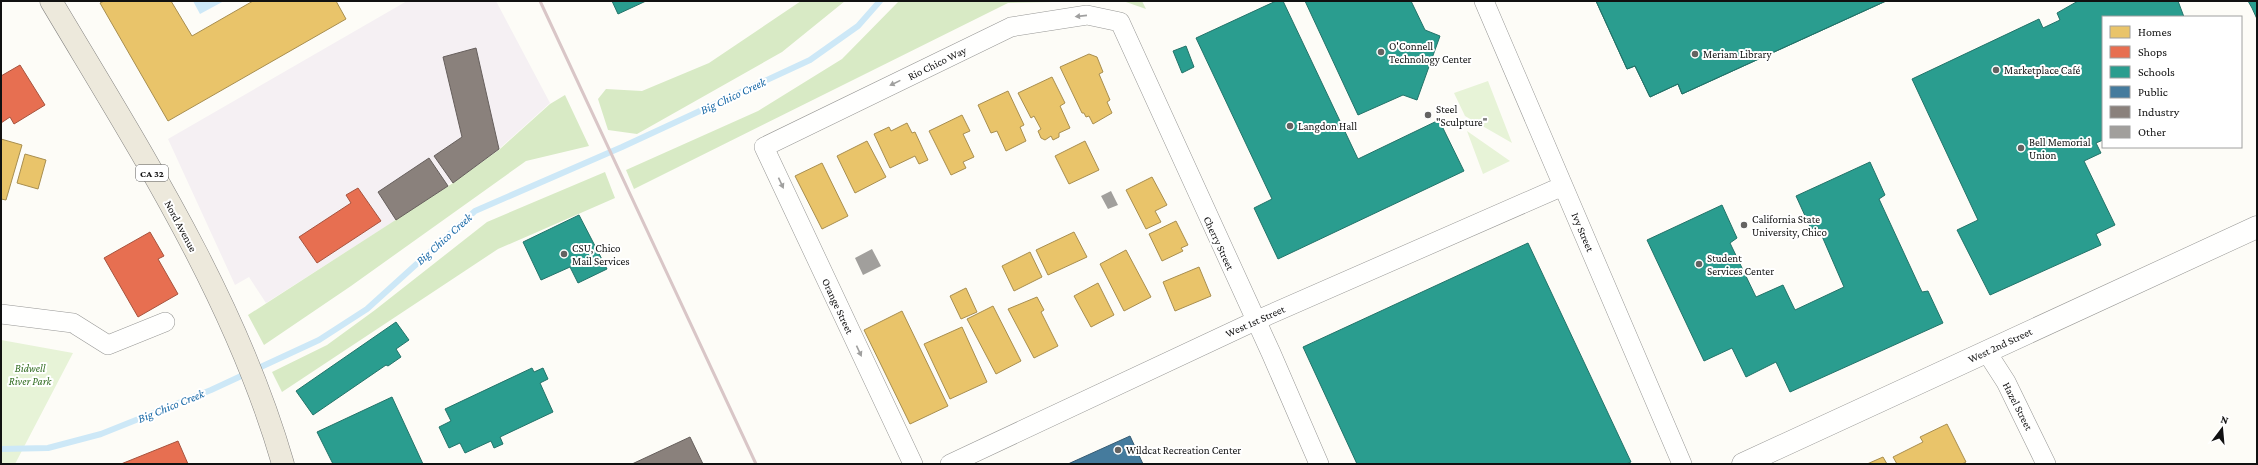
<svg xmlns="http://www.w3.org/2000/svg" width="2258" height="465" font-family="'Crimson Pro',serif">
	<style>
		.industrial { fill: #f5f0f3 }
		.green { fill: #e7f3d7 }
		.forest { fill: #d8eac5 }
		.water { fill: #cde8f7 }
		.homes { fill: #e9c46a; stroke: #a88e4f }
		.shops { fill: #e76f51; stroke: #a7533e }
		.schools { fill: #2a9d8f; stroke: #227369 }
		.public { fill: #457b9d; stroke: #355b73 }
		.industry { fill: #8a817c; stroke: #665f5c }
		.lines { fill: none; stroke-linecap: round; stroke-linejoin: round }
		.stream { stroke: #cde8f7; stroke-width: 6 }
		.building { fill: #a19f9c }
		.minor-casing { stroke: #979795; stroke-width: 20 }
		.tertiary-casing { stroke: #979795; stroke-width: 23 }
		.primary-casing { stroke: #858482; stroke-width: 23 }
		.minor { stroke: #fffffe; stroke-width: 19 }
		.tertiary { stroke: #fffffe; stroke-width: 22 }
		.primary { stroke: #ede9dc; stroke-width: 22 }
		.rail { stroke: #d9c6c7; stroke-width: 3 }
		.oneway { fill: #a0a09f }
		.poi-dot { fill: #646362; stroke: #fff; stroke-width: 1.5 }
		.labels { text-anchor: middle; stroke-width: 4; stroke-linejoin: round; paint-order: stroke }
		.shield { fill: #fff; stroke: #585858; stroke-width: 1 }
		.shield-label { font-size: 10px; font-weight: bold; fill: #111 }
		.poi-label { font-size: 11px; fill: #111; stroke: #fff; text-anchor: start }
		.street-label { font-size: 11px; fill: #111; stroke: #fff }
		.park-label { font-size: 11px; font-style: italic; fill: #2f6b1f; stroke: #fff }
		.water-label { font-size: 12px; font-style: italic; fill: #1768a6; stroke: #fff }
	</style>
	<rect width="100%" height="100%" fill="#fdfcf7"/>
	<path class="industrial" d="M407,1h89l54,102 -51,46 -103,71 -130,83 -17,-26 -14,8 -67,-146z"/>
	<path class="green" d="M1488,81l24,62 -47,-27 -11,-23z
		M1467,131l43,30 -27,13z
		M1,340l72,13 -58,111h-14z"/>
	<path class="forest" d="M801,1h44l-63,51 -145,82 -29,-4 -10,-31 8,-10 36,2 67,-28z
		M899,1h203l-94,2 -374,186 -8,-19 132,-59 84,-52z
		M1124,1h18l4,8 -23,-8z
		M565,95l24,51 -63,15 -175,125 -87,59 -16,-30 205,-132 47,-34 50,-45z
		M605,172l10,26 -117,51 -216,143 -10,-20 55,-27 48,-35 112,-88z"/>
	<path class="water" d="M193,1h31l-24,13z"/>
	<path class="homes" d="M104,1h67l21,35 61,-35h83l10,18 -178,102 -68,-118z
		M1089,54l8,3 6,15 -4,2 11,26 -3,2 5,11 -19,11 -4,-8 -3,1 -2,-4h-2l-22,-46z
		M1052,77l13,26 -5,3 10,22 -11,5v4l-6,3 -2,-4 -6,4 -4,-2 -3,-7 3,-2 -7,-13 -3,2 -13,-25z
		M1008,91l16,34 -4,2 6,14 -20,10 -9,-20 -6,2 -13,-28z
		M962,115l8,16 -7,3 11,23 -11,5 3,6 -15,7 -22,-44z
		M907,123l5,10 3,-1 13,28 -9,4 -4,-8 -25,12 -16,-34 15,-7 2,4z
		M1,139l21,6 -16,55 -5,-1z
		M867,141l19,36 -31,16 -18,-37z
		M1085,141l14,29 -30,14 -14,-28z
		M25,154l21,6 -8,29 -21,-6z
		M822,163l26,53 -26,13 -27,-53z
		M1152,177l15,28 -12,6 6,11 -15,7 -20,-39z
		M1176,221l12,24 -7,3 2,3 -21,10 -13,-27z
		M1074,232l13,25 -39,18 -12,-25z
		M1126,250l25,47 -27,14 -24,-47z
		M1030,252l12,25 -28,14 -12,-25z
		M1199,267l12,29 -36,15 -12,-29z
		M1098,283l16,32 -23,12 -17,-31z
		M966,288l11,24 -16,7 -11,-23z
		M1037,297l7,13 -3,2 17,34 -24,12 -26,-49z
		M993,306l28,55 -25,13 -29,-55z
		M902,311l46,95 -38,18 -46,-94z
		M962,327l25,55 -37,17 -26,-55z
		M1947,424l19,38 -4,2h-65l-4,-7 30,-15 -3,-5z
		M1883,457l4,7h-20z"/>
	<path class="shops" d="M20,65l25,40 -31,19 -4,-7 -9,6v-47z
		M358,188l23,33 -64,42 -18,-26 52,-34 -5,-8z
		M150,232l14,24 -6,3 20,35 -40,23 -34,-59z
		M178,441l10,23h-67z"/>
	<path class="schools" d="M612,1h34l-28,13z
		M1276,1h7l75,158 81,-39 25,51 -186,88 -24,-51 18,-9 -76,-161z
		M1305,1h106l14,29 15,6 -23,64 -14,-5 -45,20z
		M1596,1h290l-204,93 -4,-10 -28,13 -15,-31 -8,3z
		M1596,1h290l-204,93 -4,-10 -28,13 -15,-31 -8,3z
		M2078,1h100l6,16h-81v123l-7,3 5,10 -17,8 31,64 -19,9 5,11 -111,50 -33,-65 21,-10 -66,-141 127,-60 4,9 17,-8 -3,-7z
		M2248,1h9v18l-5,-11z
		M1186,46l8,21 -12,6 -9,-22z
		M1870,162l15,33 -6,4 43,93 6,-1 15,32 -153,69 -14,-30 -30,15 -14,-29 -28,13 -57,-121 75,-35 15,33 -7,5 26,54 27,-12 12,25 49,-23 -26,-60 -7,2 -15,-33z
		M579,215l28,54 -29,14 -8,-16 -29,13 -18,-38z
		M1528,243l103,219 -5,2h-269l-54,-117z
		M396,322l13,18 -13,9 5,8 -13,9 -2,-1 -73,50 -17,-24z
		M532,368l2,4 9,-4 5,11 -8,4 13,29 -53,25 3,7 -9,4 -3,-7 -26,12 -5,-10 -11,5 -10,-21 12,-6 -6,-12z
		M392,397l31,67h-90l-16,-32z"/>
	<path class="public" d="M1130,436l13,28h-75z"/>
	<path class="industry" d="M476,48l23,101 -46,34 -19,-27 28,-19 -19,-80z
		M429,158l19,28 -52,34 -18,-28z
		M690,437l13,27h-71z"/>
	<g class="lines">
		<path class="stream" d="M1,449l47,-1 53,-14 110,-44 108,-50 48,-31 108,-98 147,-64 188,-87 48,-34 22,-25"/>
	</g>
	<path class="building" d="M1111,191l7,14 -10,4 -7,-13z
		M872,249l9,17 -18,9 -8,-17z"/>
	<g class="lines">
		<g class="minor-casing">
			<path id="minor" d="M1484,1l198,463
				M1,314l72,9 35,22 57,-23
				M1986,351l20,31 40,82
				M913,464l-149,-317 247,-120 76,-12 33,7 151,331 48,111
				M950,464l305,-143 308,-135"/>
		</g>
		<g class="tertiary-casing">
			<path id="tertiary" d="M1743,464l514,-237"/>
		</g>
		<g class="primary-casing">
			<path id="primary" d="M51,1c88,148 184,296 232,463"/>
		</g>
		<use href="#minor" class="minor"/>
		<use href="#tertiary" class="tertiary"/>
		<use href="#primary" class="primary"/>
		<path class="rail" d="M540,1l216,463"/>
	</g>
	<defs><path id="oneway-solid" d="M-6-.8H1V-3.2L6.5 0L1 3.2V.8H-6Z"/></defs>
	<g class="oneway">
		<use href="#oneway-solid" transform="translate(1081 16) rotate(174)"/>
		<use href="#oneway-solid" transform="translate(895 83) rotate(154)"/>
		<use href="#oneway-solid" transform="translate(781 183) rotate(65)"/>
		<use href="#oneway-solid" transform="translate(859 351) rotate(65)"/>
	</g>
	<g class="poi-dot">
		<circle cx="1381" cy="52" r="4"/>
		<circle cx="1695" cy="54" r="4"/>
		<circle cx="1996" cy="70" r="4"/>
		<circle cx="1428" cy="115" r="4"/>
		<circle cx="1290" cy="126" r="4"/>
		<circle cx="2021" cy="148" r="4"/>
		<circle cx="1744" cy="225" r="4"/>
		<circle cx="564" cy="254" r="4"/>
		<circle cx="1699" cy="264" r="4"/>
		<circle cx="1118" cy="450" r="4"/>
	</g>
	<g class="labels">
		<rect class="shield" x="136" y="165" width="32" height="16" rx="3"/>
		<g class="shield-label">
			<text x="152" y="177">CA 32</text>
		</g>
		<g class="poi-label">
			<text x="1389" y="50">O'Connell<tspan x="1389" dy="13">Technology Center</tspan></text>
			<text x="1703" y="58">Meriam Library</text>
			<text x="2004" y="74">Marketplace Café</text>
			<text x="1436" y="113">Steel<tspan x="1436" dy="13">"Sculpture"</tspan></text>
			<text x="1298" y="130">Langdon Hall</text>
			<text x="2029" y="146">Bell Memorial<tspan x="2029" dy="13">Union</tspan></text>
			<text x="1752" y="223">California State<tspan x="1752" dy="13">University, Chico</tspan></text>
			<text x="572" y="252">CSU, Chico<tspan x="572" dy="13">Mail Services</tspan></text>
			<text x="1707" y="262">Student<tspan x="1707" dy="13">Services Center</tspan></text>
			<text x="1126" y="454">Wildcat Recreation Center</text>
		</g>
		<g class="street-label">
			<text transform="translate(937 63) rotate(-26)" y="4">Rio Chico Way</text>
			<text transform="translate(181 226) rotate(62)" y="4">Nord Avenue</text>
			<text transform="translate(1583 232) rotate(67)" y="4">Ivy Street</text>
			<text transform="translate(1219 243) rotate(65)" y="4">Cherry Street</text>
			<text transform="translate(838 306) rotate(65)" y="4">Orange Street</text>
			<text transform="translate(1255 321) rotate(-24)" y="4">West 1st Street</text>
			<text transform="translate(2000 345) rotate(-25)" y="4">West 2nd Street</text>
			<text transform="translate(2018 406) rotate(63)" y="4">Hazel Street</text>
		</g>
		<g class="park-label">
			<text x="30" y="372">Bidwell<tspan x="30" dy="13">River Park</tspan></text>
		</g>
		<g class="water-label">
			<text transform="translate(733 96) rotate(-25)" y="4">Big Chico Creek</text>
			<text transform="translate(444 239) rotate(-42)" y="4">Big Chico Creek</text>
			<text transform="translate(171 406) rotate(-22)" y="4">Big Chico Creek</text>
		</g>
	</g>
	<rect width="2258" height="465" fill="none" stroke="#111111" stroke-width="4"/>
	<rect x="2102" y="16" width="140" height="132" fill="#ffffff" stroke="#a0a0a0"/>
	<rect x="2110" y="26" width="20" height="12" fill="#e9c46a" stroke="#a0a0a0"/>
	<text x="2138" y="36" font-size="12" fill="#111111">Homes</text>
	<rect x="2110" y="46" width="20" height="12" fill="#e76f51" stroke="#a0a0a0"/>
	<text x="2138" y="56" font-size="12" fill="#111111">Shops</text>
	<rect x="2110" y="66" width="20" height="12" fill="#2a9d8f" stroke="#a0a0a0"/>
	<text x="2138" y="76" font-size="12" fill="#111111">Schools</text>
	<rect x="2110" y="86" width="20" height="12" fill="#457b9d" stroke="#a0a0a0"/>
	<text x="2138" y="96" font-size="12" fill="#111111">Public</text>
	<rect x="2110" y="106" width="20" height="12" fill="#8a817c" stroke="#a0a0a0"/>
	<text x="2138" y="116" font-size="12" fill="#111111">Industry</text>
	<rect x="2110" y="126" width="20" height="12" fill="#a19f9c" stroke="#a0a0a0"/>
	<text x="2138" y="136" font-size="12" fill="#111111">Other</text>
	<g transform="translate(2222 429) rotate(16)" stroke="#ffffff" stroke-width="3" paint-order="stroke">
	<path d="M0-3L7 15L0 10L-7 15Z" fill="#111111"/>
	<text y="-6" font-size="11" font-weight="bold" text-anchor="middle" fill="#111111">N</text>
	</g>
</svg>
